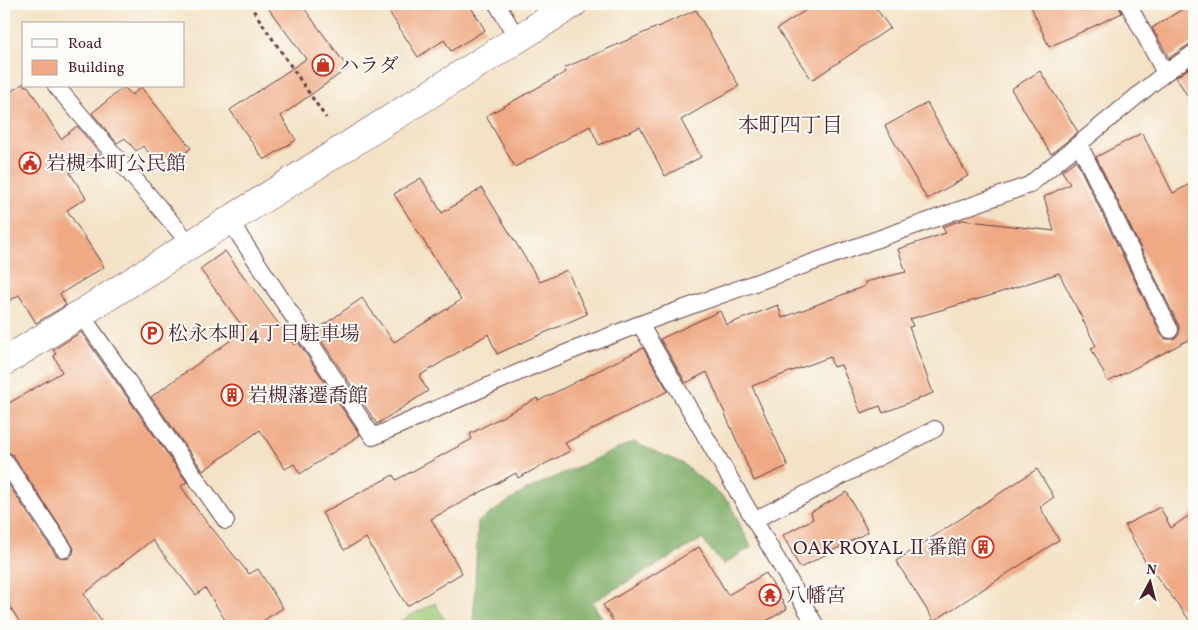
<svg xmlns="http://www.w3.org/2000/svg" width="1198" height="630" font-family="Vollkorn,'Noto Serif JP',serif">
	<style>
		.green { fill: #9fc976; stroke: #747450 }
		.forest { fill: #7fad67; stroke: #646649 }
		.building { fill: #efaa85 }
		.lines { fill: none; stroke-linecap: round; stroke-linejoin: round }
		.service-casing { stroke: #633c42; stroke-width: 18 }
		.minor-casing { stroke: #633c42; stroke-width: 29 }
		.path { stroke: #633c42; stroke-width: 3; stroke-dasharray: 4 4; stroke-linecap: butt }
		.service { stroke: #fff; stroke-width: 16 }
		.minor { stroke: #fff; stroke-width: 28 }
		.labels { text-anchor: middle; stroke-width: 4; stroke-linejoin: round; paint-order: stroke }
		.poi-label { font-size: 20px; fill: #4a1f2b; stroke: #fdfcf7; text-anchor: start }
		.neighbourhood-label { font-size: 21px; fill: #4a1f2b; stroke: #fdfcf7 }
	</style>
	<rect width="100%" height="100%" fill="#fdfcf7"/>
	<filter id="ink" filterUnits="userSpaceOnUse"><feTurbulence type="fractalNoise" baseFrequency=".02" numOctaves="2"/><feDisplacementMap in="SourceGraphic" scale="10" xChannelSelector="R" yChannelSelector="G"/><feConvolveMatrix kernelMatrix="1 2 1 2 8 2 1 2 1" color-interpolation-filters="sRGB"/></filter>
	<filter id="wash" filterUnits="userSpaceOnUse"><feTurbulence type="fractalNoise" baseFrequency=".0096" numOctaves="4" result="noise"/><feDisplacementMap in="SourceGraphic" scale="20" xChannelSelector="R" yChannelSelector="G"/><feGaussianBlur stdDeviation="1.12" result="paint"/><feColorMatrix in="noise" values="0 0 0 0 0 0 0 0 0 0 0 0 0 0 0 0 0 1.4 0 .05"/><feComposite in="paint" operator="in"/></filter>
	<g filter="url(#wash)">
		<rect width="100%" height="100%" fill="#f3e2c6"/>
		<path class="green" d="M435,603l13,23h-58z"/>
		<path class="forest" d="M633,442l49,21 47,39 22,45 -28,18 -21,-26 -110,63 15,24h-134l5,-104 48,-32z"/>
		<g id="blocks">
			<path class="building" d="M265,4h36l47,64 -67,48 15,24 -32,20 -34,-50 76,-51z
				M384,4h85l16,26 -34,21 -7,-11 -26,17z
				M815,4h58l17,24 -78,52 -35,-51z
				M1030,4h88l4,9 -73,34z
				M1191,4h3v39l-6,2 -19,13 -17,-30z
				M696,10l43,76 -58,34 20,37 -36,19 -25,-49 -41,18 -9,-19 -75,41 -29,-51 80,-44 -2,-4z
				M1194,65v42l-18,-30z
				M1040,71l38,61 -27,22 -40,-65z
				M24,83v3h4l33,53 16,-13 23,28 -30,19 16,25 -19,12 37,57 -44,27 6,11 -30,18 -17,-28 -15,9v-208z
				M124,87l8,8 9,-8 50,61 -27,23 -21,-25 -7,5 -11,-13 -8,5 -25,-30z
				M927,103l41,73 -41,23 -42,-73z
				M1142,133l31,60 21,-11v155l-86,45 -17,-34 5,-2 -37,-73 -70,23 -79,23 3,7 -4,1 24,66 -50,20 -3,-7 -19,7 -20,-48 -8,2 -3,-10 -78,29 36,80 -34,15 -47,-109 -21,11 -26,-44 60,-28 6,14 52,-20 4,13 83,-32v-4l41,-10 -8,-23 48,-16 -4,-6 20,-7 92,11 -10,-34 26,-13 -8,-13 14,-11 85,174 4,5h9l5,-4v-9l-83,-169z
				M421,178l21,35 40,-25 58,94 27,-12 20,44 -90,40 -9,-20 -69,42 9,15 -51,33 -62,-93 47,-33 32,44 67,-42 -67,-106z
				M225,251l69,94 4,-3 62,93 -60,39 -6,-10 -9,5 -25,-39 -57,41 -52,-74 94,-67 -45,-61z
				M81,332l106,150 -6,4 17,25 51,63 9,-5 25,39 -28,18h-26l-24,-38 -9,7 -44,-55 -68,54 20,32h-82l-18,-29v-117l1,-1 51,76 8,4 5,-1 4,-4 1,-6 -62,-94 -8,-4v-44l58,-34 -8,-16 2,-2 -3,-4z
				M643,348l25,43 -103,52 5,8 -52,27 -2,-5 -85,46 31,54 -55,33 -41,-68 -22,12 -22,-37 71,-38 3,5 76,-41 -2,-5 67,-36 1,3 4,-2z
				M1037,469l17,28 -14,10 19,33 -125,81 -38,-60z
				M847,492l21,40 -68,36 -17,-33 30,-16 -2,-7z
				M1160,507l11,21 23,-16v114l-40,-53 -2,1 -27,-49z
				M699,547l29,48 38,-22 21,36 -29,17h-142l-13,-21z"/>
		</g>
	</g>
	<g filter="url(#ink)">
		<use href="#blocks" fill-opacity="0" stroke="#633c42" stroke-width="1"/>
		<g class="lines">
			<g class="service-casing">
				<path id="service" d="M497,4l20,34
					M1128,4l37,69
					M56,86l134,158
					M1079,144l91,186
					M229,220l144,217 160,-71 107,-42 389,-139 136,-112 29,-20
					M80,313l146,208
					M640,324l176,302
					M4,460l60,89
					M754,520l181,-91"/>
			</g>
			<g class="minor-casing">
				<path id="minor" d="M4,362l569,-358"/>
			</g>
			<path class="path" d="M249,4l77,114"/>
			<use href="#service" class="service"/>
			<use href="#minor" class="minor"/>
		</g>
	</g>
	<defs>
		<g id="shop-ring" transform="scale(1.125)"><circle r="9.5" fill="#fdfcf7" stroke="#c8321e" stroke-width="1.5"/><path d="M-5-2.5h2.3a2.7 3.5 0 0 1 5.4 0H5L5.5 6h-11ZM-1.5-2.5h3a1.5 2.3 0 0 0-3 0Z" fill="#c8321e"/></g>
		<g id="civic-ring" transform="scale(1.125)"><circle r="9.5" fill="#fdfcf7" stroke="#c8321e" stroke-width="1.5"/><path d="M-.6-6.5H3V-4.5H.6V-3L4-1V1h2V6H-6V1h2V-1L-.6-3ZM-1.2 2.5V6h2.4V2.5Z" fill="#c8321e"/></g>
		<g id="parking-ring" transform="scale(1.125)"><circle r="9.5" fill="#fdfcf7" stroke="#c8321e" stroke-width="1.5"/><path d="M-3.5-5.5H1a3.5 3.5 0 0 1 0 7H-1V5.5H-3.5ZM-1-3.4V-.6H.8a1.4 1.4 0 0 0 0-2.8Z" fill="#c8321e"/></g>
		<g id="building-ring" transform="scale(1.125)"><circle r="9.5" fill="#fdfcf7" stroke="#c8321e" stroke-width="1.5"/><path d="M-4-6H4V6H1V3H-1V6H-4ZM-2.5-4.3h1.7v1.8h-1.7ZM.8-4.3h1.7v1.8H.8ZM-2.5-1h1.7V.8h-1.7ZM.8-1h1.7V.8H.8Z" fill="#c8321e"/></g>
		<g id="temple-ring" transform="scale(1.125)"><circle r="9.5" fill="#fdfcf7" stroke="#c8321e" stroke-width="1.5"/><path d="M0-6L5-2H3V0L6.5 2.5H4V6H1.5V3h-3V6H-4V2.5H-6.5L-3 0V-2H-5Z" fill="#c8321e"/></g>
	</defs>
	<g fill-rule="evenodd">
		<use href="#shop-ring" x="323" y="65"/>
		<use href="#civic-ring" x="30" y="163"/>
		<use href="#parking-ring" x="152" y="333"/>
		<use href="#building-ring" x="232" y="395"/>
		<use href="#building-ring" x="983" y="547"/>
		<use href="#temple-ring" x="770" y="595"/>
	</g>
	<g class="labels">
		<g class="poi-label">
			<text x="339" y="72">ハラダ</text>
			<text x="46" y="170">岩槻本町公民館</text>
			<text x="168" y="340">松永本町4丁目駐車場</text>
			<text x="248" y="402">岩槻藩遷喬館</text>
			<text x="967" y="554" text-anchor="end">OAK ROYAL Ⅱ番館</text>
			<text x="786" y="602">八幡宮</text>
		</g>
		<g class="neighbourhood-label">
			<text x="790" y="132">本町四丁目</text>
		</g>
	</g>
	<rect width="1198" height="630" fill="none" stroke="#fdfcf7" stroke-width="20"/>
	<rect x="22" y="22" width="162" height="65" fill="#fdfcf7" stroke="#b5a4a5"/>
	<rect x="32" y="39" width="25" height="8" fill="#ffffff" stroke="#b5a4a5"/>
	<text x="68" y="48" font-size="15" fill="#4a1f2b">Road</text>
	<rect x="32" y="60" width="25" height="15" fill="#efaa85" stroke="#b5a4a5"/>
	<text x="68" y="72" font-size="15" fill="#4a1f2b">Building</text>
	<g transform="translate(1150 582) rotate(7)" stroke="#fdfcf7" stroke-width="4" paint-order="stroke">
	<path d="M0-4L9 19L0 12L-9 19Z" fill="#4a1f2b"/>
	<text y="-8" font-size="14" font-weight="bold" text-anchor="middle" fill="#4a1f2b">N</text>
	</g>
</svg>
